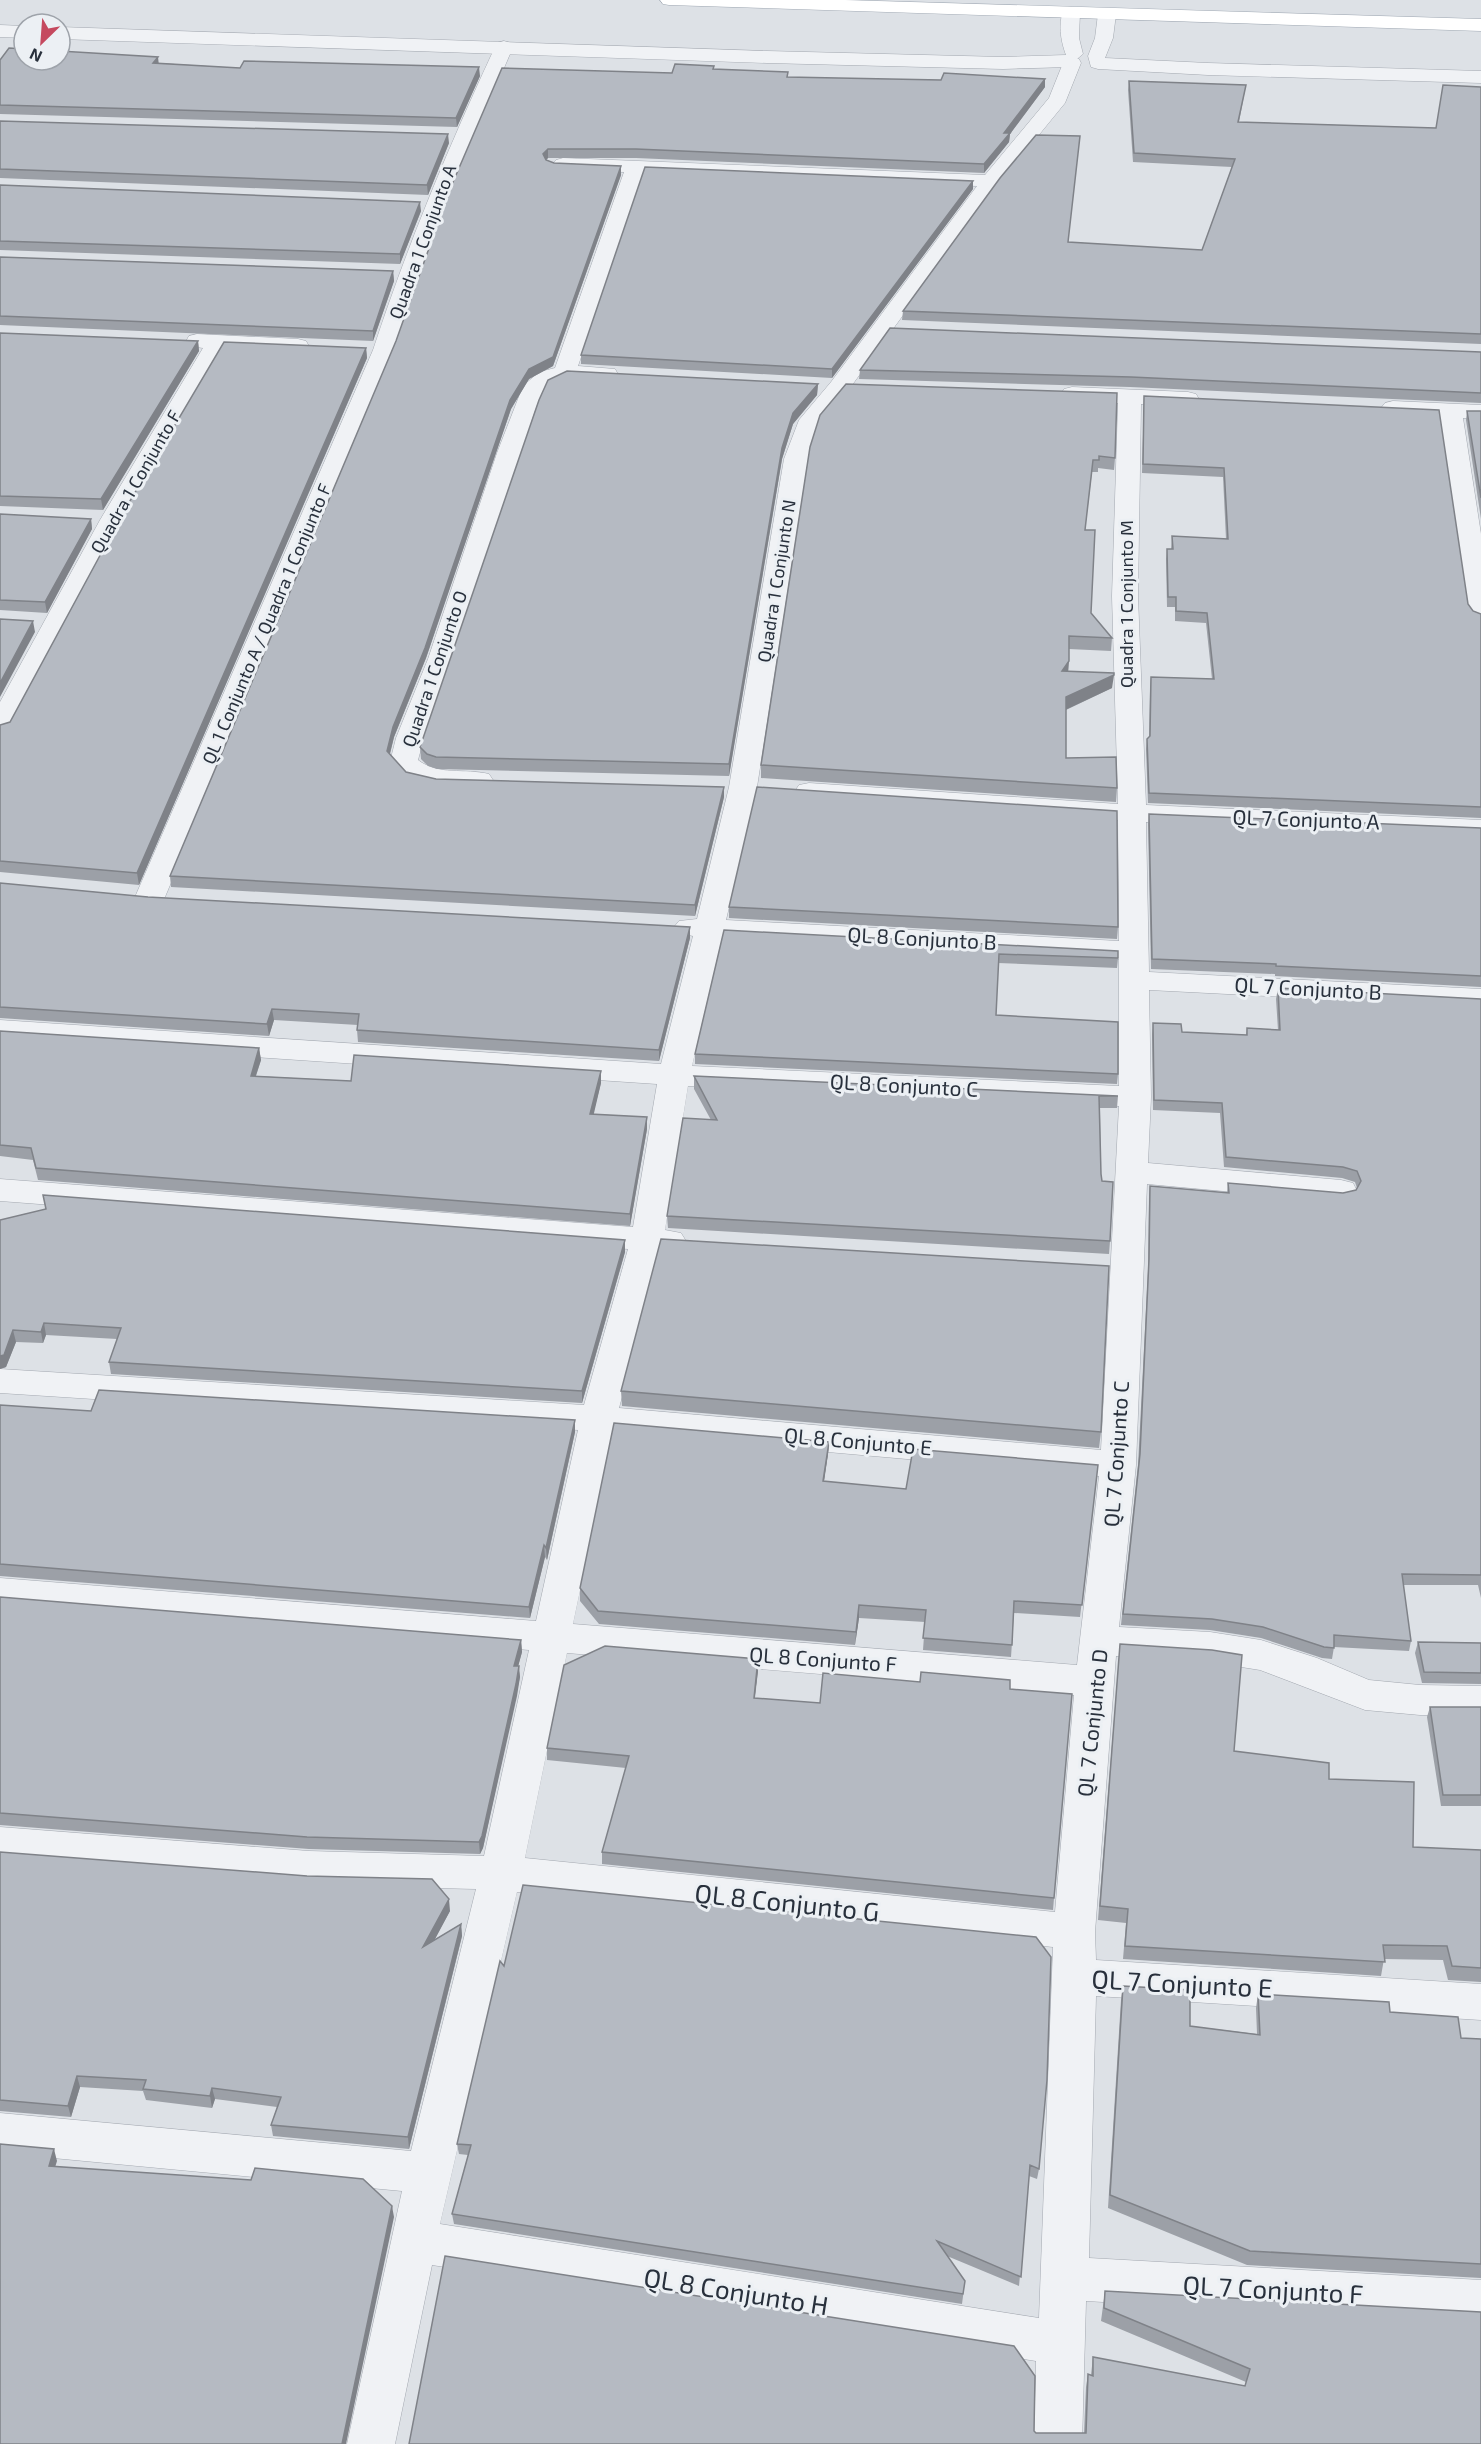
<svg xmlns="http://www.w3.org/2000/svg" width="1481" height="2444" font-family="'Exo 2',sans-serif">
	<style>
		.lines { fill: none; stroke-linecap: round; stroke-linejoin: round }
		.minor-casing { stroke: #a3a8b0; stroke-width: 1 }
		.tertiary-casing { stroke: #a3a8b0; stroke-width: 1 }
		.primary-casing { stroke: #9da6b1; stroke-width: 1 }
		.minor { fill: #f0f2f5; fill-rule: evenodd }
		.tertiary { fill: #f0f2f5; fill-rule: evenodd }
		.primary { fill: #fff; fill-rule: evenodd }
		.wall { fill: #9ca0a7 }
		.shaded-wall { fill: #7f8288 }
		.building { fill: #b5bac2; stroke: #7f8288; stroke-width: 1.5 }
		.labels { text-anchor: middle; stroke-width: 6; stroke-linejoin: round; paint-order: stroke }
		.far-street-label { font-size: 18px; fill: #28303c; stroke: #ecf0f4 }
		.street-label { font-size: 21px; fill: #28303c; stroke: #ecf0f4 }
		.near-street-label { font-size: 26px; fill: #28303c; stroke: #ecf0f4 }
	</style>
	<rect width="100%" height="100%" fill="#dde1e6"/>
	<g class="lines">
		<g class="minor-casing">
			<path id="minor" d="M504,41l7,2 2,4 -64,150 -54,153 -230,547 -5,6 -10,3 -10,-3 -5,-6 238,-547c34,-104 76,-204 122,-303l2,-4z
				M1072,57l7,2 2,4 -16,40 -67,82 -151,207 -29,34 -10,33 -51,328 -31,133 393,21 -1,-121 -309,-21 -10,-2 -4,-6 4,-6 10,-2 309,21 -6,-208 6,-193 -54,-4 -3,-5 3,-5 8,-2 116,5 8,2 3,5 -3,5 -8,2 -47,-2 -3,192 8,209 335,15v16l-335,-14 3,150 332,17v18l-332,-17 2,107 -3,66 193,17 12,3 4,8 -4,8 -12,3 -194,-18 -11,281 -17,162 91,5 51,8 56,18 52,22 51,5 61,1v30l-61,-1 -55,-5 -105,-40 -50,-8 -94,-6 -21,276 1,28 385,24v36l-385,-24 -7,262 392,22v44l-395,-23 -4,143h-48l2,-83 -604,-96 -37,179h-48l55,-253 -402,-38v-40l411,38 65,-262 -167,-4 -309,-24v-34l309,24 175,5 45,-206 -529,-44v-28l536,43 42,-191 -578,-37v-24l584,36 44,-156 -628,-48v-22l633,48 24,-143 -657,-44v-20l661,44 32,-128 -14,-3 -5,-6 5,-6 18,-2 32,-132 55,-328 15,-39 32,-38 146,-196 -333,-13 -66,193 37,3 3,5 -3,5c-21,5 -53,-9 -70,10 -7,8 -14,35 -18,47 -27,72 -47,147 -72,221 -12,34 -28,67 -37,103 21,16 46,8 71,14l4,6 -4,6c-30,7 -80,3 -99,-24l6,-24 32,-79 69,-206 26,-67 16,-14 16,-4 69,-196 -61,-2 -7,-2 -3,-4 3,-4 7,-2 422,17 64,-77 14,-35 2,-4zM722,938l397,21v127l-427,-20zM688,1086l431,20 -18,344 -482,-42 42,-156 20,-3 5,-8 -5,-8 -16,-3zM613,1433l486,43 -22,189 -504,-41zM567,1653l507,42 -19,217 -530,-54zM517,1892l536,55 -14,371 -599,-94z
				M197,334l101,5 8,2 3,5 -3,5 -8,2 -73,-4 -101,171 -111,206 -3,6 -10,2v-32l100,-182 103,-172 -14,-2 -3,-5 3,-5z
				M1393,401l88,4v14l-18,-1 18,116v88l-9,-3 -4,-5 -29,-197 -54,-4 -4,-5 4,-5z"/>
		</g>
		<g class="tertiary-casing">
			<path id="tertiary" d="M1071,7l6,1 3,4 -1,26 4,16 -6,5 1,2 -2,4 -7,2 -66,2 -236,-6 -707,-24v-12l707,24 236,6 63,-2c-5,-13 -9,-34 -1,-47z
				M1107,9l6,1 3,4 -3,24 -8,20 103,5 273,8v12l-273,-8 -110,-6 -7,-2 -3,-11 7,-18 3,-24 3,-4z
				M0,25l24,1v12l-24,-1z"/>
		</g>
		<g class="primary-casing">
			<path id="primary" d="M660,0h185l636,19v12l-812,-26 -6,-1z"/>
		</g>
		<use href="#minor" class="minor"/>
		<use href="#tertiary" class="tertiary"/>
		<use href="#primary" class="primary"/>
	</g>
	<path class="wall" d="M0,60l159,3 81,5 240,8 -23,51 -457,-13z
		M714,69l74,9 257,9 -35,47 -1,8 -25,31 -348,-15h-88l-2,2 8,3 67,3v9l-68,191 -24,13 -18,30 -85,249 -32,79 -4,17 16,18 30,7 288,18 -29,119 -524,-29 -1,-11 226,-535 54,-152 222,-116z
		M1129,81l117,4 -7,37 197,6 45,-41v257l-579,-24 1,-9 165,-69 134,8 30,-83 -99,-5 -5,-72z
		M0,121l449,22 -21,52 -428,-17z
		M0,185l421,26 -21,53 -400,-14z
		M973,189l-141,189 -251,-14v-9z
		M0,257l393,14 1,10 -21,60 -373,-16z
		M0,333l198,8 1,10 -96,159 -103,-4z
		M366,348l1,10 -228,527 -139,-13v-147l10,-3z
		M1481,352v51l-351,-16 -271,-8 1,-9z
		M818,384l-1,11 -24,29 -11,35 -53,317 -292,-7 -9,-3 -7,-7 -1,-12z
		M1144,396l324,208 5,7 8,3v204l-333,-15 -2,-54 1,-10 2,-2 1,-50 1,-10 61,2 -6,-56 -31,-2v-14h-8l-1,-48 1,-10h4l1,-13 54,3 -3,-62 -81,-4z
		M1467,411h14v108l-15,-99z
		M820,415l295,43 -1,12 -16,-2v4h-6l-7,58 6,83 21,25 -1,13 -42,-2 -1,22 44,17 -46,22v48l51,30 -1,14 -355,-24v-13z
		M0,514l91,5 1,10 -45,84 -47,-3z
		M1149,814l332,14v159l-206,-11v-2l-124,-5 -3,-145z
		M0,883l148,14 542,41 -31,123 -301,-19 -1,-12 1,-5 -84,-5 -5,16 -269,-18z
		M729,907l389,20 -1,12 -388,-21z
		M724,930l394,28 -1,10 -119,-5 -2,52 122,59 -1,10 -422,-20v-10z
		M1278,988l203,11v599l-3,-13h-75l8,56 -2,10 -75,-4 -2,12 -10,-1 -61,-20 -51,-8 -89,-5 17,-160 10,-195 1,-73 1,-11 77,7 1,-10 115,10 13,-3 1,-2 -2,-6 -13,-4 -118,-11 -4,-54 -67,-3 -1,-76 1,-11 29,9 64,3 1,-7 31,2 -2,-31z
		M0,1031l259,17 2,12 -5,16 95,5 250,-10v12l-8,31 54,3v12l-17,97 -592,-46 -5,-20 -33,-4z
		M694,1076l424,20 -1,12h-17l1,66 9,67 -1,13 -441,-26 -1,-12 44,-96 -17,-31z
		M43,1195l582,45v12l-43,151 -471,-29 -2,-12 8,-23 -71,-4 -3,8 -27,-1 -10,25 -6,2v-149l46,-11z
		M621,1391l480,41 -2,16 -477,-42z
		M0,1405l91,6 484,21 -28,128 -2,-3 -15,61 -530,-42z
		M829,1442l-1,12 -4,28 82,7 192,-24 -18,152 -66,-4 -3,44 -88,-7 2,-28 -66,-4 -4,27 -256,-21 -19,-23v-13z
		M0,1597l521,43 1,12 -4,14 2,11 -37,171 -3,6 -171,-5 -309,-24z
		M1418,1642l63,1v41l-59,-1 -7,-30z
		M1120,1644l114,107 95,28 84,68 68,3v132l-33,-2 -5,-20 -59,-1 -3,17 -258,-17 3,-36 -28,-3z
		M758,1671l-3,27 65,5 190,-14 44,209 -1,12 -451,-46v-12l24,-84 -79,-8v-12z
		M1430,1707h51v99h-40l-14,-89z
		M0,1852l450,59 -16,29 27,-16 1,12 -53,213 -136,-13 -2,-11 6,-18 -62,-8 -3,9 -66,-8 -3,-9 -63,-4 -9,30 -71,-6z
		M504,1966l535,203 -2,10 -8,-3 -10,110 -72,-30 18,25 -3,23 -508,-80 -2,-10 16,-59 -9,-1 -2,-10z
		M1123,1986l67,40 67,8 -1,-26 2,-14 132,18 71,26 20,1v239l-234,-13 -139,-57 13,-208z
		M1105,2291l376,153h-1072l625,-13 2,2h48l2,-46 2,-13 3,1 2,-18 152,29 1,-4 -145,-61z"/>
	<path class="shaded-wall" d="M158,57l1,9 -6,-3z
		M479,67l1,9 -23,51 -1,-9z
		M1045,79v8l-35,47 -1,8 -25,31v-9l20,-31z
		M448,134l1,9 -21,52 -1,-10z
		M548,149v9l-5,5v-9z
		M621,166v9l-68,191 -24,13 -18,30 -85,249 -32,79 -6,24 -1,-10 6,-24 117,-327z
		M973,181v8l-141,189v-9z
		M420,202l1,9 -21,53v-10z
		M393,271l1,10 -21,60v-10z
		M198,341l1,10 -96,159 -2,-11z
		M366,348l1,10 -228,527 -2,-12z
		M818,384l-1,11 -24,29 -11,35 -53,317v-12l53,-316 11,-35z
		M91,519l1,10 -45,84 -2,-11z
		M33,621l2,11 -35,65v-14z
		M1069,661l-1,13 -6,-3z
		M1114,675l-2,13 -47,22 1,-13z
		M724,787v10l-29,119v-11z
		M690,927v11l-31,123v-11z
		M272,1009l2,11 -5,16 -2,-12z
		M259,1048l2,12 -9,27 -1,-11z
		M601,1071v12l-10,43 -1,-12z
		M647,1117v12l-17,97v-12z
		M625,1240v12l-43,151v-12z
		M44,1323l2,12 -3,8 -2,-11z
		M13,1330l3,12 -10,25 -6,2v-13z
		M575,1420v12l-28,128 -1,-12z
		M829,1442l-1,12 -6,40 1,-13z
		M544,1545l1,12 -15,61 -1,-11z
		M859,1605v13l-4,27 1,-13z
		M521,1640l1,12 -7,26 -1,-12z
		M758,1659v12l-5,39 1,-12z
		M519,1666l1,11 -3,19 -34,152 -3,6 -1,-12z
		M449,1899l1,12 -25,47 -2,-11z
		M461,1924l1,12 -53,213 -1,-12z
		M77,2076l3,11 -9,30 -3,-11z
		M212,2088l3,11 -3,9 -2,-12z
		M54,2149l3,12 -5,16 -3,-11z
		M392,2206l2,11 -48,227h-4z"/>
	<path class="building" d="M9,48l15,1v11h36v-9l98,6 -5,6 87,5 4,-7 235,6 -23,51 -456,-13v-45z
		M675,64l39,2 -1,3 75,3 -1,5 154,3 3,-7 101,6 -41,54h6l-26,31 -348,-15h-88l-5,5 3,6 8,3 67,3 -68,191 -24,12 -19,31 -85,248 -32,79 -6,24 19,21 30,7 288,8 -29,118 -525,-29 226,-535 54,-152 52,-121 170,5z
		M1129,81l117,4 -8,37 198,6 7,-43 38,2v247l-578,-23 97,-133 36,-43 44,1 -12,106 134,8 33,-91 -101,-6z
		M0,121l448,13 -21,51 -427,-16z
		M645,167l328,14 -141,188 -251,-14z
		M0,185l420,17 -20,52 -400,-13z
		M0,257l393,14 -20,60 -373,-15z
		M890,328l591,24v41l-350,-16 -271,-7z
		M0,333l198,8 -97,158 -101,-3z
		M224,342l142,6 -229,525 -137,-12v-136l10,-3 114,-211z
		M567,371l251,13 -25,29 -11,35 -53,316 -293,-7 -9,-3 -7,-7 119,-347 9,-20z
		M846,384l271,9 -2,65 -16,-2v4h-6l-8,70h10l-4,83 21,25 -43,-2v25l-7,10 52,2v2l-48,22v61l50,-1 1,31 -356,-23 49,-318 10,-32z
		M1144,396l295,14 29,194 5,7 8,3v193l-332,-14 -2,-54 3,-3 1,-59 63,2 -7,-66 -31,-2v-14h-8l-1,-48h6l-1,-13 56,3 -4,-71 -81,-4z
		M1467,411h14v87z
		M0,514l91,5 -46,83 -45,-2z
		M0,619l33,2 -33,62z
		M757,787l360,24 1,116 -389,-20z
		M1149,814l332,14v148l-205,-10v-2l-124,-5z
		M0,883l148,14 542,30 -31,123 -302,-20 2,-16 -87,-5 -5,15 -267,-17z
		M724,930l394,21v7l-119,-4 -3,61 122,7v52l-423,-20z
		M1278,988l203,11v576l-79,-1 9,67 -77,-6v13l-10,-1 -61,-20 -51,-8 -89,-5 17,-160 9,-195 1,-73 79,7 -1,-10 115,10 13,-3 5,-9 -4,-10 -14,-4 -117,-10 -4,-54 -68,-3 -1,-77 28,1 1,8 65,3v-7l33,2z
		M0,1031l259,17 -8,28 100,5 3,-26 247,16 -11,43 57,3 -17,97 -594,-46 -5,-20 -31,-3z
		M694,1076l424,20h-19l2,78 1,7 11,1 -3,59 -443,-25 16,-98 34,2z
		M43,1195l582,45 -43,151 -473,-29 12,-34 -77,-5 -3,9 -28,-2 -9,25 -4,1v-136l46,-11z
		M661,1239l448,27 -8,166 -480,-41z
		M99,1390l476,30 -29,128 -2,-3 -15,62 -529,-43v-159l91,6z
		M614,1423l215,19 -6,39 83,8 7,-40 185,16 -16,140 -68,-4 -2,44 -89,-7 3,-28 -67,-5 -3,27 -258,-21 -18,-23z
		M0,1597l521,43 -7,26h5l-3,18 -34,152 -3,6 -172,-5 -307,-24z
		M1418,1642l63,1v30l-57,-1z
		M1120,1644l92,6 30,5 -8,96 95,12v16l85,3 -1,65 68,3v118l-29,-2 -5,-20 -64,-1 2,17 -260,-16 3,-37 -28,-3z
		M605,1646l153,13 -4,39 66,5 3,-30 97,9 1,-10 89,8v9l62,5 -18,204 -452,-46 27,-96 -82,-8 17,-83z
		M1430,1707h51v88h-38z
		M0,1852l307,24 125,3 17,20 -26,48 38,-23 -53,213 -137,-12 10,-28 -69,-9 -2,8 -67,-7 3,-9 -69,-4 -9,30 -68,-6z
		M523,1885l513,52 15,20 -4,123 -8,89 -9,-4 -9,112 -84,-36 28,40 -2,13 -511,-80 19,-69 -14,-1 43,-183 4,5z
		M1123,1986l67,4v36l70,9 -2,-41 131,8 1,10 68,5 3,21 20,1v225l-231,-13 -140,-56z
		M0,2144l54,5 -5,17 202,14 4,-12 108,11 29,27 -50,238h-342z
		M445,2256l569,90 21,30 -1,55 2,2h50l2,-59 5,2v-19l152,29 5,-17 -146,-61 1,-17 376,21v132h-1072z"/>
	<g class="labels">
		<g class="far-street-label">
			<text transform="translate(423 242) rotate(-70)" y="6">Quadra 1 Conjunto A</text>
			<text transform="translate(136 482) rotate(-60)" y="6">Quadra 1 Conjunto F</text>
			<text transform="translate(777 581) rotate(-81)" y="6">Quadra 1 Conjunto N</text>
			<text transform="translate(1127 604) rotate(-90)" y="6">Quadra 1 Conjunto M</text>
			<text transform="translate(267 624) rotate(-67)" y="6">QL 1 Conjunto A / Quadra 1 Conjunto F</text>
			<text transform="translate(435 669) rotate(-71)" y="6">Quadra 1 Conjunto O</text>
		</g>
		<g class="street-label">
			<text transform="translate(1306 820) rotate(2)" y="7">QL 7 Conjunto A</text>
			<text transform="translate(922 939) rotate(3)" y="7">QL 8 Conjunto B</text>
			<text transform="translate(1308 989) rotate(3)" y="7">QL 7 Conjunto B</text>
			<text transform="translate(904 1086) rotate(3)" y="7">QL 8 Conjunto C</text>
			<text transform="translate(858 1442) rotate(5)" y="7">QL 8 Conjunto E</text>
			<text transform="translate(1117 1454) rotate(-86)" y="7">QL 7 Conjunto C</text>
			<text transform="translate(823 1660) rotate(4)" y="7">QL 8 Conjunto F</text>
			<text transform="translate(1093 1723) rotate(-84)" y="7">QL 7 Conjunto D</text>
		</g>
		<g class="near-street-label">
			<text transform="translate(787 1903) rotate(6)" y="9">QL 8 Conjunto G</text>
			<text transform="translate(1182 1984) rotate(3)" y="9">QL 7 Conjunto E</text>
			<text transform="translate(1273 2290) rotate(3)" y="9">QL 7 Conjunto F</text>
			<text transform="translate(736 2292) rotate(9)" y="9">QL 8 Conjunto H</text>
		</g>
	</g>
	<g transform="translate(42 42) rotate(205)"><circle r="28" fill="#ecf0f4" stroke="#9ea3aa" stroke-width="1.5"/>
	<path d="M0-4.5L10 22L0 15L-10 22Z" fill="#c5495f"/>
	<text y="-9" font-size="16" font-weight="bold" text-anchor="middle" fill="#28303c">N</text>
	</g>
</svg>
